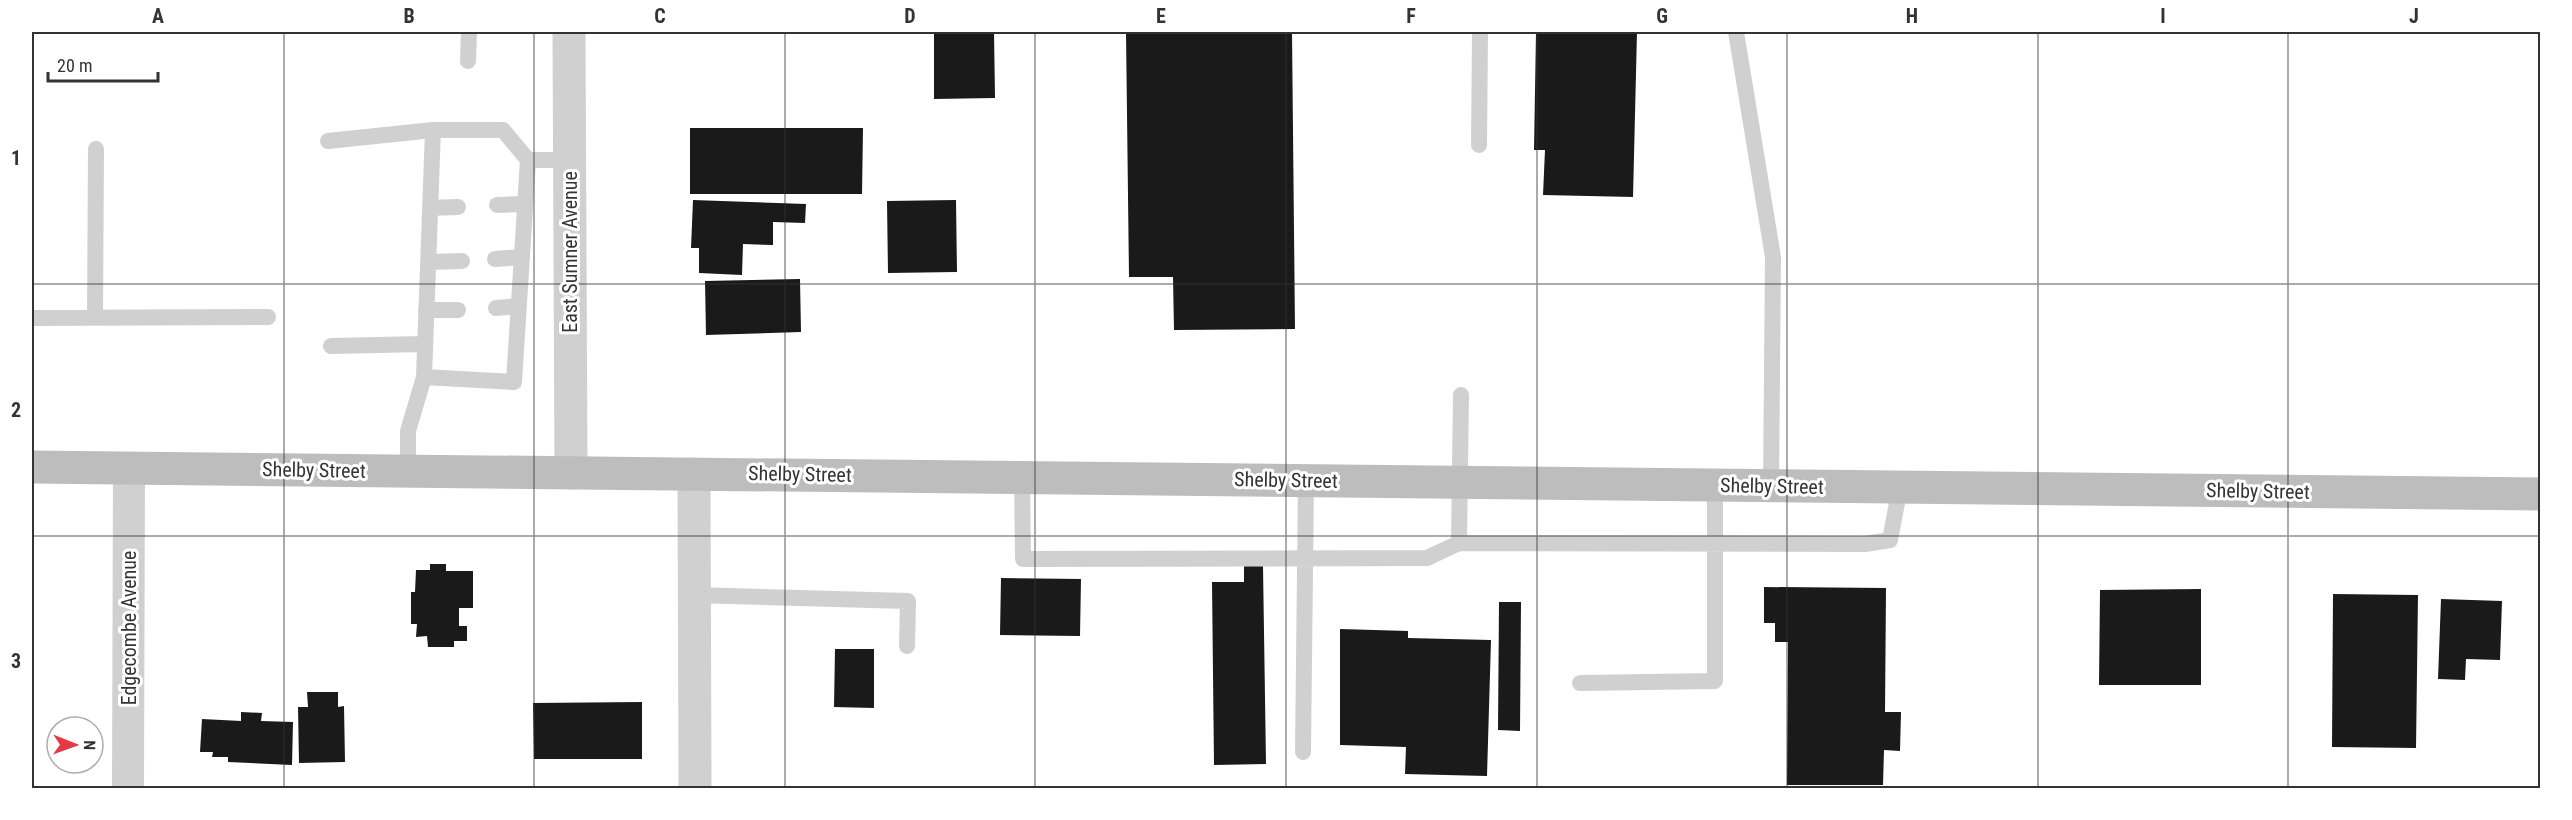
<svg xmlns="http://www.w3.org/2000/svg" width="2572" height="820" font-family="'Roboto Condensed',sans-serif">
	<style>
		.building { fill: #1a1a1a }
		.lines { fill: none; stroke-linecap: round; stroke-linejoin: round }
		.service { stroke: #d0d0d0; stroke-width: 16 }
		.minor { stroke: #d0d0d0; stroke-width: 32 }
		.tertiary { stroke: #d0d0d0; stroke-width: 33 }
		.secondary { stroke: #bdbdbd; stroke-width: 33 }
		.grid { fill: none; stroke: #333; stroke-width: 1.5; stroke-opacity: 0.55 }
		.labels { text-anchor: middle; stroke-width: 6; stroke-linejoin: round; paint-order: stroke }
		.street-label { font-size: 20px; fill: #333; stroke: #fff }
		.neatline { fill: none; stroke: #333; stroke-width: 2 }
		.grid-label { font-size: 20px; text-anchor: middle; font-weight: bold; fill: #333 }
	</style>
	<rect width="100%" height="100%" fill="#fff"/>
	<path class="building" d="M934,32h60l1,66 -61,1z
		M1126,32h166l3,297 -121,1 -1,-53h-44z
		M1536,32h101l-4,165 -90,-2 2,-45h-11z
		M690,128h173l-1,66h-172z
		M693,200l113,4 -1,19 -32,-1v23l-30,-1 -1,31 -43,-2v-25h-8z
		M956,200l1,72 -69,1 -1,-72z
		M800,279l1,53 -95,3 -1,-54z
		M430,564h16v7h27v37h-14v18h8v15h-13v6h-26l-1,-11 -11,1 1,-13h-6v-32h4l1,-22h14z
		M1244,566h19l3,198 -52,1 -2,-183h32z
		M1001,578l80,1 -1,57 -80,-1z
		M1764,587l122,1 -1,124h16l-1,39 -16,-1 -1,35h-96l1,-143h-13v-19h-11z
		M2201,589v96h-102l1,-95z
		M2333,594l85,1 -2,153 -84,-1z
		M2441,599l61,2 -2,59 -34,-1 -1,21 -27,-1z
		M1499,602h22l-1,129 -22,-1z
		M1340,629l68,2v7l83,2 -4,136 -82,-2 1,-27 -66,-2z
		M835,649h39v59l-40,-1z
		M307,692h31v15l6,-1 1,56 -46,1 -1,-56h10z
		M642,702v57h-108l-1,-56z
		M241,712l21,1 -1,8 32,1 -1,43 -64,-3v-5h-16l1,-5h-13l2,-33 39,2z"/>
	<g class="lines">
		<path class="service" d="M1736,32l37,225 -2,229
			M468,61l1,-29
			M328,141l105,-11
			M1479,145l1,-113
			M497,205l28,-1
			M430,208l28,-1
			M495,259l27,-2
			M428,262l34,-1
			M496,308l22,-2
			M426,310h32
			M95,317l1,-168
			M32,318l236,-1
			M331,346l94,-2
			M424,377l90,5 14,-222h42
			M1461,395l-2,148 406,1 25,-4 10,-53
			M408,471v-40l16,-54 9,-247h70l25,30
			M1022,477l1,82 404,-1 32,-15
			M694,595l214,6 -1,45
			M1580,683l135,-2v-196
			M1303,752l3,-272"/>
		<path class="minor" d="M128,788l1,-320"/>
		<path class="tertiary" d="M569,32l2,441
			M694,474l1,314"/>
		<path class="secondary" d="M32,467l2508,27"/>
	</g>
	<path class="grid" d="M284,32v756M534,32v756M785,32v756M1035,32v756M1286,32v756M1537,32v756M1787,32v756M2038,32v756M2288,32v756M32,284h2508M32,536h2508"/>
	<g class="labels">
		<g class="street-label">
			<text transform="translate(570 252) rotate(-90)" y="7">East Sumner Avenue</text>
			<text transform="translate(314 470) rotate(1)" y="7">Shelby Street</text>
			<text transform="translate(800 474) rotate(1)" y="7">Shelby Street</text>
			<text transform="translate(1286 480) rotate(1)" y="7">Shelby Street</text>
			<text transform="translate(1772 486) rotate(1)" y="7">Shelby Street</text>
			<text transform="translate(2258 491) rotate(1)" y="7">Shelby Street</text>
			<text transform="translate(129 628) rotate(-90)" y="7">Edgecombe Avenue</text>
		</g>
	</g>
	<rect width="2572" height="820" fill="none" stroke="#ffffff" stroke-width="66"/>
	<g transform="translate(75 745) rotate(91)"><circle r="28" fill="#ffffff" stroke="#adadad" stroke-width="1.5"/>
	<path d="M0-4.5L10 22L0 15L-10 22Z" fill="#e63946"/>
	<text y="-9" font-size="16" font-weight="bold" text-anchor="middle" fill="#333333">N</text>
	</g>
	<path d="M48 72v9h110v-9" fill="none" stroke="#333333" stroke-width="3"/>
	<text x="57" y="72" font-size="18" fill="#333333" stroke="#ffffff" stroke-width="4.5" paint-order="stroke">20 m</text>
	<rect x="33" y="33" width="2506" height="754" class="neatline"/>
	<g class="grid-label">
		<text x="158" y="23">A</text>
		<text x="409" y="23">B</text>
		<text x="660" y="23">C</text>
		<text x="910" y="23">D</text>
		<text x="1161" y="23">E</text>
		<text x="1411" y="23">F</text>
		<text x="1662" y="23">G</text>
		<text x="1912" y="23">H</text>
		<text x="2163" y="23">I</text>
		<text x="2414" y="23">J</text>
		<text x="16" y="165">1</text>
		<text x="16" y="417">2</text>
		<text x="16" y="668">3</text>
	</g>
</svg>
